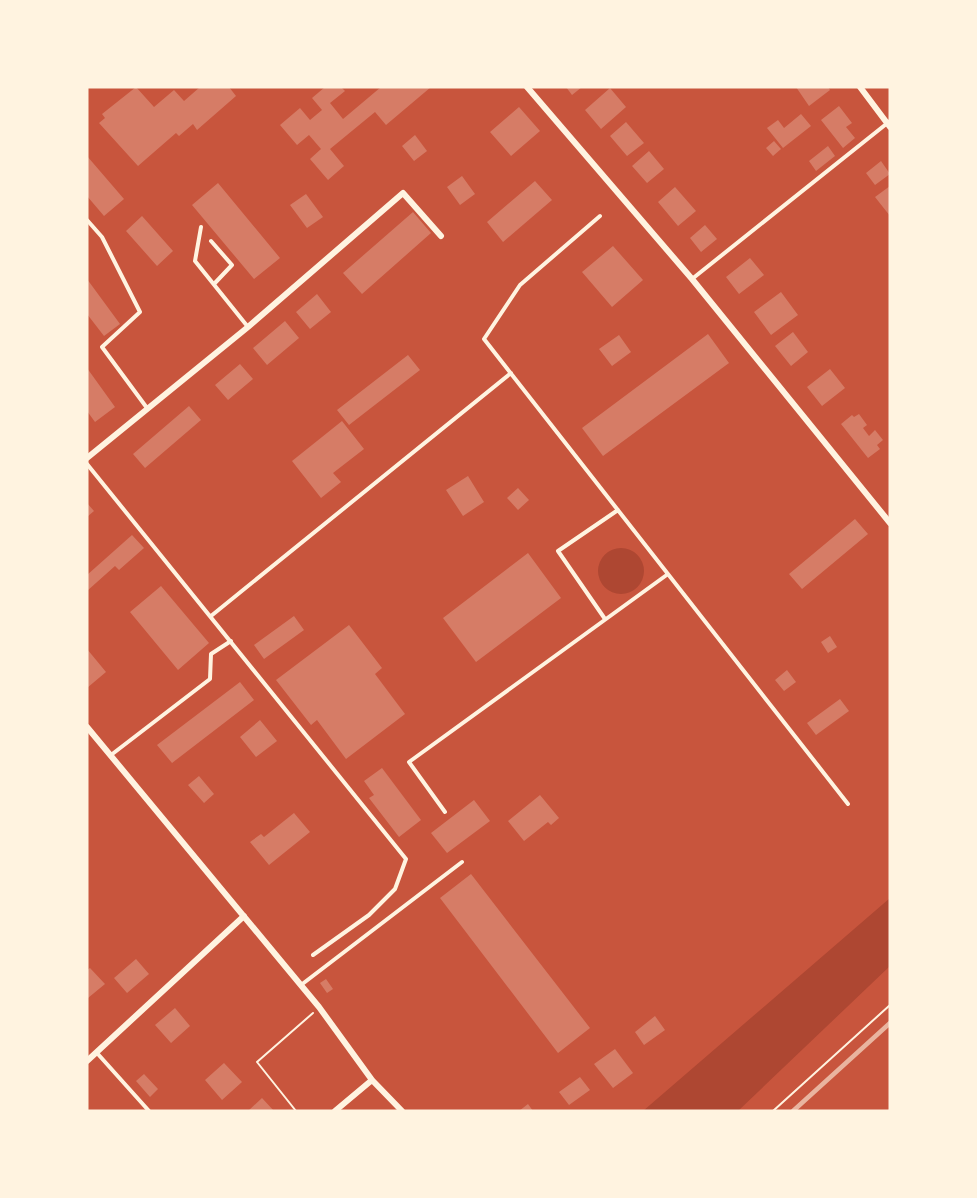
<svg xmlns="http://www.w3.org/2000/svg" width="977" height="1198" font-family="'Open Sans',sans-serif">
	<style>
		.green { fill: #ae4732 }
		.building { fill: #d67c66 }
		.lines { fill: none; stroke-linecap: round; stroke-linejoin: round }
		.path { stroke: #fff3e0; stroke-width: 2 }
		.service { stroke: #fff3e0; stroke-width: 4 }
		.minor { stroke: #fff3e0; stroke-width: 6 }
		.rail { stroke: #e9b49f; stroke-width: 4.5 }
	</style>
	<rect width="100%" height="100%" fill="#c8553d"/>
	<path class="green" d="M598 571a23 23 0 1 1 46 0a23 23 0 1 1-46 0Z
		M890,898v68l-152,145h-95z"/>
	<path class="building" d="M136,87l18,20 20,-17 10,11 16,-14h29l7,9 -39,34 -4,-6 -14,12 -3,-3 -38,33 -39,-43 6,-5 -3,-4z
		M325,87h16l4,4 -15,12 13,16 38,-32h50l-45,38 -11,-13 -45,37 14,17 -16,14 -18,-21 11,-10 -12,-14 -12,10 -17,-20 20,-17 10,12 12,-10 -10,-12z
		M566,87h16l-10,8z
		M796,87h32l2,3 -21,16z
		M610,88l16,19 -25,22 -16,-19z
		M839,106l13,17 -6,4 9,11 -12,10 -22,-28z
		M519,107l21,24 -29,25 -21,-24z
		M801,114l10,12 -28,22 -16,-20 11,-8 6,8z
		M626,122l18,21 -17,13 -17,-20z
		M415,135l12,16 -13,10 -12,-15z
		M774,141l7,8 -8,7 -7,-8z
		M828,146l7,10 -19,15 -7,-10z
		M649,151l15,18 -17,14 -15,-17z
		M87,156l37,43 -20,17 -17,-20z
		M881,161l9,13 -15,11 -9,-12z
		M462,176l13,18 -15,11 -13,-18z
		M535,181l17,19 -49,42 -16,-20z
		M218,183l62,75 -26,21 -62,-74z
		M890,186v30l-15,-19z
		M675,187l21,24 -18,15 -20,-24z
		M306,194l17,23 -16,11 -17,-23z
		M413,212l18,21 -69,61 -19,-21z
		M142,216l31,35 -16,15 -31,-35z
		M705,225l12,14 -16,13 -11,-14z
		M613,246l30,34 -31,27 -30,-35z
		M750,258l14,17 -25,19 -13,-17z
		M87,279l33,45 -16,12 -17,-22z
		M781,292l17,23 -27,20 -17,-23z
		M317,294l14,18 -21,17 -14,-17z
		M285,321l14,17 -32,27 -14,-17z
		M793,332l15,20 -17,14 -16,-20z
		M708,334l21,29 -126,93 -21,-28z
		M619,335l12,17 -19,14 -13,-17z
		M408,355l12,15 -71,55 -12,-15z
		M240,364l13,15 -25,21 -13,-15z
		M87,368l28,39 -20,15 -8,-11z
		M830,369l15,19 -23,18 -15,-19z
		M189,406l12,14 -56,48 -12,-14z
		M859,414l8,11 -4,3 6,8 6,-6 8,10 -6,5 3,4 -12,9 -27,-34 11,-9 2,2z
		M342,421l22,28 -31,24 8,9 -20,16 -29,-37z
		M468,476l16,26 -21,14 -17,-26z
		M518,488l11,12 -11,10 -11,-12z
		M87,503l7,8 -7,6z
		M855,519l13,15 -66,55 -13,-15z
		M132,535l12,13 -25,22 -4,-4 -28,25v-16z
		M528,553l33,45 -85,64 -33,-44z
		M161,586l48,57 -31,27 -48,-58z
		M294,616l10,14 -40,29 -10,-14z
		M349,625l33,43 -7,6 30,40 -59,45 -29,-39 -6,5 -35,-45z
		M830,636l7,11 -9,6 -7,-11z
		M87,649l19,23 -19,16z
		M787,670l9,12 -12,9 -9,-11z
		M240,682l14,18 -82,63 -15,-18z
		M840,699l9,12 -33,24 -9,-12z
		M260,720l17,21 -21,16 -16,-20z
		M382,768l39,52 -22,17 -30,-39 5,-3 -10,-14z
		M199,776l15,18 -10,9 -16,-18z
		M540,795l19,23 -8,7 -3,-3 -24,19 -16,-20z
		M474,800l16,21 -43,32 -16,-20z
		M294,813l16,19 -41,33 -19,-23 11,-8 3,3z
		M471,874l119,154 -32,25 -118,-155z
		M136,959l13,15 -22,19 -13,-15z
		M90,968l15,16 -17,14 -1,-28z
		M326,979l7,10 -6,4 -7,-10z
		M175,1008l15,18 -19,17 -16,-18z
		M655,1016l10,14 -21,15 -9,-13z
		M615,1049l18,24 -20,15 -19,-24z
		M224,1063l18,19 -20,18 -17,-20z
		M144,1074l14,15 -8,8 -14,-16z
		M580,1077l10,13 -21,15 -10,-13z
		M262,1098l12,13h-26z
		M528,1104l5,7h-14z"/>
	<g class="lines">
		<path class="path" d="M296,1111l-39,-49 56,-49
			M773,1111l117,-106
			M889,1111l1,-1"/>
		<path class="service" d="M600,216l-80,69 -36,54 364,465
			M87,220l15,17 38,75 -38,35 45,61
			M201,227l-6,34 53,66
			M211,241l21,24 -18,19
			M692,279l198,-158
			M87,464l319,395 -11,30 -26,26 -56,40
			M211,616l300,-243
			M605,619l-47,-68 60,-41
			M111,755l99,-76 1,-25 20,-13
			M445,812l-36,-50 259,-188
			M301,985l161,-123
			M97,1053l52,58"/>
		<path class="minor" d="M527,87l165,192 198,244
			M860,87l30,40
			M87,458l161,-131 155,-134 38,43
			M87,727l232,280 53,73 30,31
			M87,1061l157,-145
			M335,1111l37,-31"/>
		<path class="rail" d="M793,1111l97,-88"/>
	</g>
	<rect width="977" height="1198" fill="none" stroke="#fff3e0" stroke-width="177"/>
</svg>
